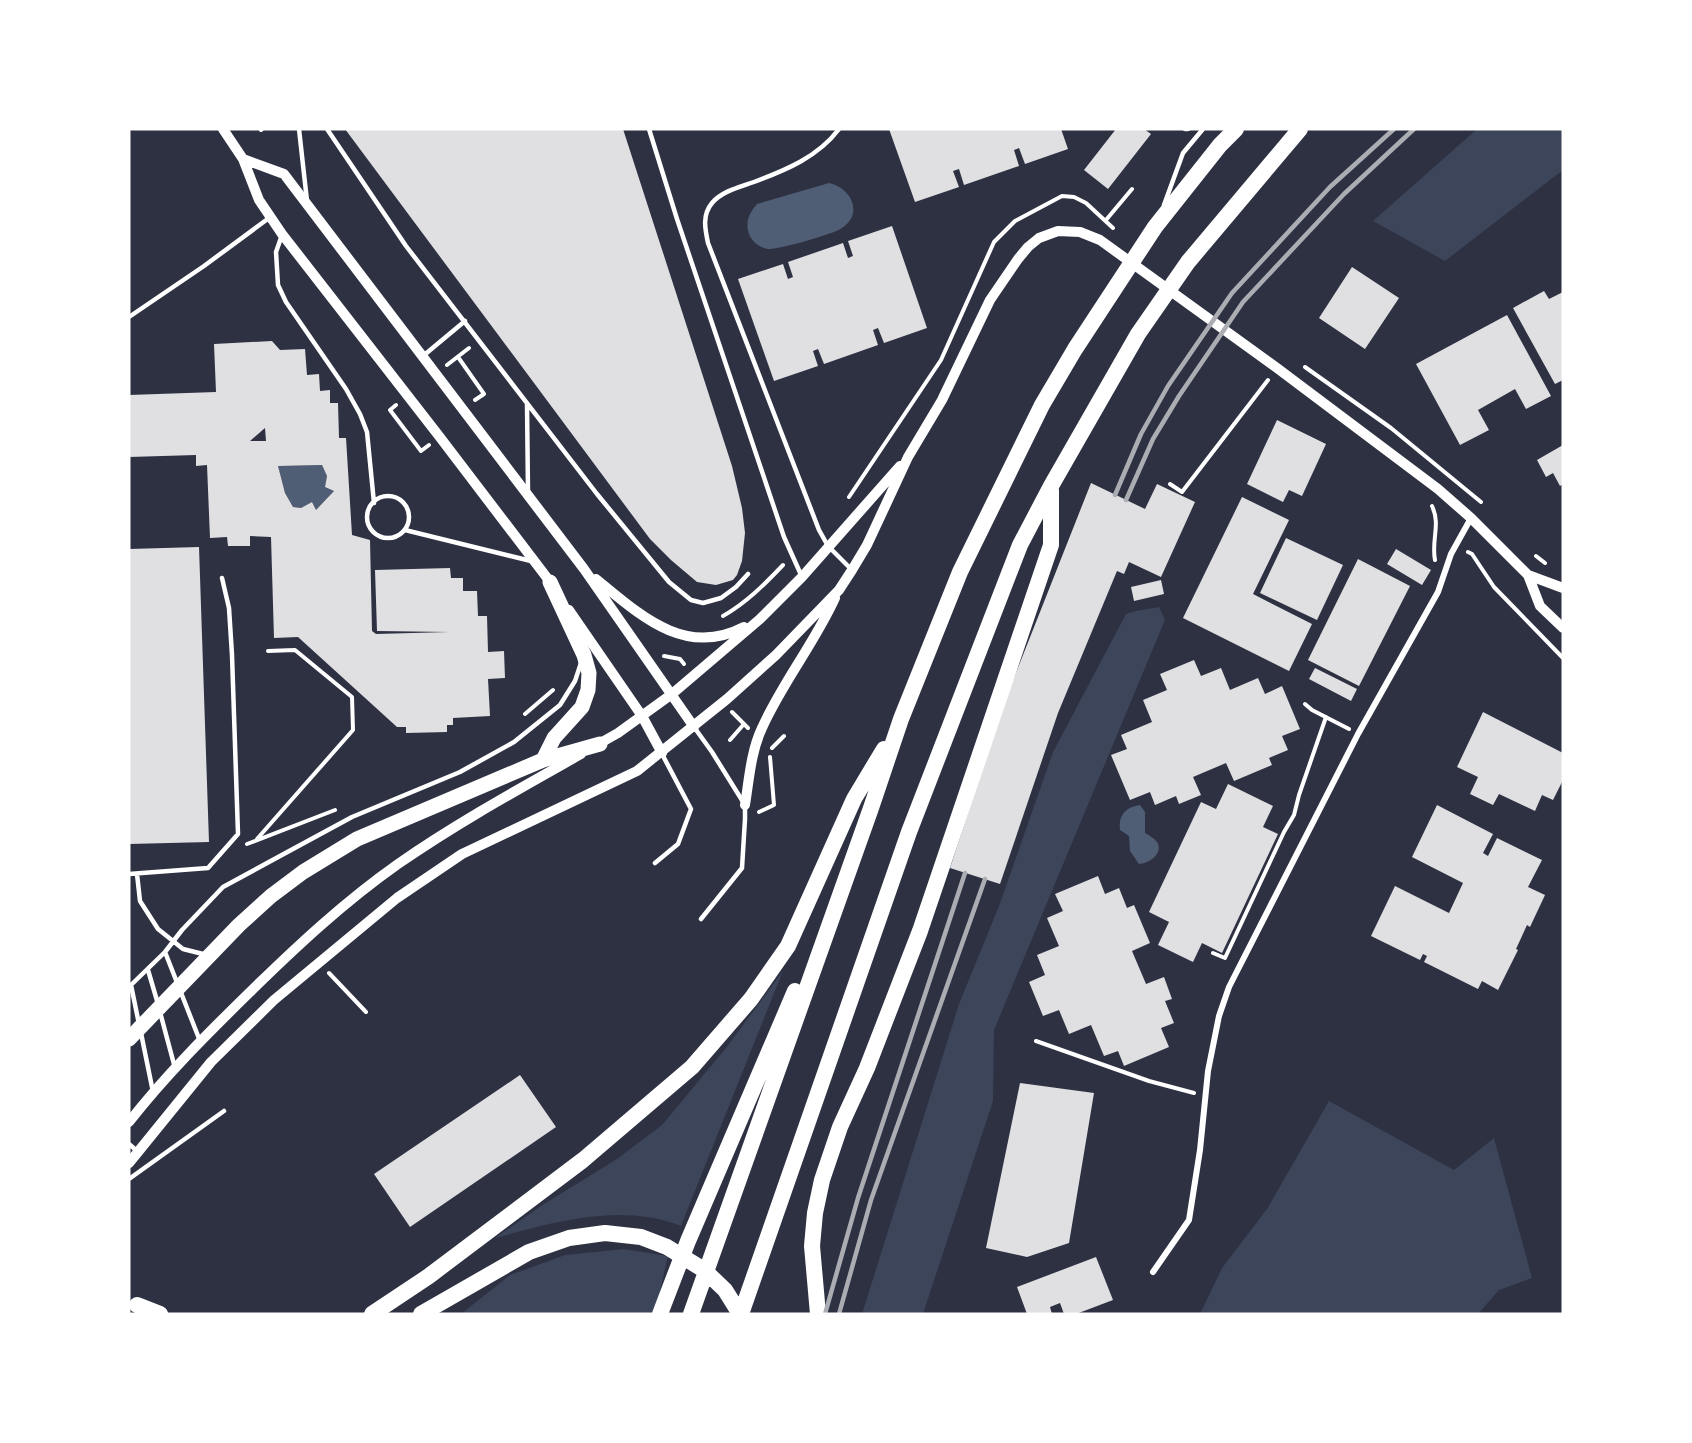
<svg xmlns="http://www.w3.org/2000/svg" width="1692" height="1443" font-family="Montserrat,sans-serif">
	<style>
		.green { fill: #3c4559 }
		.water { fill: #4f5d75 }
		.building { fill: #e0e0e3; fill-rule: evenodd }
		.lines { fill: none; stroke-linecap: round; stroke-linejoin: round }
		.path { stroke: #fff; stroke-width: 4 }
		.service { stroke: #fff; stroke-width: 4.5 }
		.minor { stroke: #fff; stroke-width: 6 }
		.tertiary { stroke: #fff; stroke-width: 10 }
		.primary { stroke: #fff; stroke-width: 15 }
		.trunk { stroke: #fff; stroke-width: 16 }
		.rail { stroke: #abadb3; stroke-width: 4.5 }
	</style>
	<rect width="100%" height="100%" fill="#2d3142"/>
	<path class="green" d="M1477,129h86v41l-118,91 -72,-40z
		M1159,607l6,13 -171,410 -1,71 -70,213h-61l97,-310 40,-98 54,-154 73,-138 10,-3z
		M783,971l-102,255c-60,-24 -127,-4 -186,12l49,-34 73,-45 45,-34 64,-77z
		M1329,1101l125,69 40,-32 38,140 -33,12 -21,24h-278l22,-46 45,-59z
		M623,1249l45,7 -11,49 -7,9h-189l49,-39 55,-20z"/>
	<path class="water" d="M829,183c22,5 35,30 13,45 -8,6 -62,21 -72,21 -9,0 -18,-7 -21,-15 -4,-12 0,-21 8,-30z
		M322,465l5,11 -2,11 9,4 -18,19 -4,-8 -11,6 -8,-1 -8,-14 -7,-27z
		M1140,805l5,7v21c5,3 9,5 12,9 7,11 -8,22 -18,22l-9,-13 -1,-15 -9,-6c-2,-15 6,-23 20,-25z"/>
	<path class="building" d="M345,129h278l109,337 10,42 3,25 -3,28 -5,14 -4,5 -17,5 -19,-3 -26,-22 -21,-21z
		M889,129h172l7,20 -43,15 -6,-16 -5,2 5,16 -55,19 -5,-16 -6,2 6,16 -44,15z
		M1116,129h28l7,5 -43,55 -24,-19z
		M892,226l35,102 -43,15 -6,-15 -5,2 5,15 -54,19 -6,-15 -5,2 5,15 -44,15 -36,-102 45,-15 5,15 5,-2 -5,-15 55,-19 5,15 5,-2 -5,-15z
		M1352,267l47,31 -34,51 -46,-31z
		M1544,291l5,8 14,-7v88l-8,4 -42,-76z
		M1507,315l44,81 -25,13 -11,-20 -37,21 11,20 -29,15 -44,-81z
		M272,341l8,9 25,-1 2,26 12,-1 1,17 10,-1v13h8l1,35h7l6,97 18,5 2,91 4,3 73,-2 -72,-1 -2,-61 75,-2 1,10h12v13h14l1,25h9l1,36 16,-1 1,27 -17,1 2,37 -37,2v7h-6v7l-41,1v-6h-9l-99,-90 -24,1 -3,-101 -21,-1v10h-22l-1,-9 -17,1 -3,-73 -11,1v-11l-67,2v-62l87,-3 -2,-48zM265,428l1,13h-16zM322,465l5,11 -2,11 9,4 -18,19 -4,-8 -11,6 -8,-1 -8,-14 -7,-27z
		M1277,420l49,24 -24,52 -13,-6 -6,12 -36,-18z
		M1563,445v39l-3,2 -7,-13 -7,4 -9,-17z
		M1091,483l54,26 12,-25 38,18 -34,75 -32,-15 -5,12 -7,-3 -59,142 -58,171 -50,-16 56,-170z
		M1242,497l47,23 -36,74 59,30 -23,47 -106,-53z
		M1286,538l57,27 -26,55 -57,-27z
		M199,547l10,295 -80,2v-295z
		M1396,549l35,21 -9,15 -35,-21z
		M1358,559l52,27 -51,100 -51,-26z
		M1161,580l3,14 -30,7 -3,-14z
		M1194,660l7,16 20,-8 9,22 28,-12 7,16 17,-8 18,43 -18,7 6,14 -19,8 3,7 -38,16 -8,-18 -33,14 8,18 -22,9 -3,-8 -21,9 -5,-13 -20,8 -19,-45 16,-6 -6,-14 31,-13 -9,-22 24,-10 -7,-16z
		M1315,668l42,21 -6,12 -42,-22z
		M1483,712l80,41v27l-10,20 -11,-5 -7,16 -36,-17 -6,11 -23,-11 8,-17 -21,-10z
		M1228,784l45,22 -10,21 15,7 -56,119 -20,-10 -9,19 -35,-17 11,-23 -20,-10 52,-110 15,7z
		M1437,805l56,29 -10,19 5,3 9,-18 45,22 -14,27 17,8 -15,32 -3,-2 -11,24 2,1 -20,40 -16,-9 -4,8 -54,-27 3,-6 -4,-2 -3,6 -49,-24 24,-50 54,27 14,-30 -51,-26z
		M1098,876l7,18 14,-6 8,20 7,-3 16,38 -18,8 14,33 18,-7 8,22 -7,2 9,22 -13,5 8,19 -45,19 -6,-15 -14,5 -13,-31 -22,9 -10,-24 -16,6 -14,-34 16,-7 -8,-20 22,-9 -12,-28 16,-7 -8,-17z
		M520,1075l36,52 -146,100 -36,-53z
		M1020,1083l74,10 -25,150 -42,14 -41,-9z
		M1096,1257l17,43 -37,14h-12l-4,-11 -10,4 2,7h-25l-10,-27z"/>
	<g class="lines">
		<path class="path" d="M261,130l1,-1
			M1106,220l26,-31
			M458,357l26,37 -9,6
			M447,365l22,-17
			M1305,367l86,61 90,74
			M396,405l-6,5 31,41 8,-6
			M1170,484l12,8 86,-112
			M849,497l92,-137 53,-118 21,-21 47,-25 12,1 12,6 27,25
			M1432,506c9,19 -1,34 3,54
			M1468,552l4,2 22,33 69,71
			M1536,556l9,7
			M723,616c23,-13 42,-32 60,-51
			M664,656l16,3 4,5
			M1305,704l7,6 37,19
			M732,712l16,16
			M525,714l28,-24
			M730,740l14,-16
			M772,748l12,-12
			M759,812l15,-7 -4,-48
			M257,839l96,-109 -1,-33 -57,-47 -27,1
			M247,844l88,-34
			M1213,953l12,5 59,-126 10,-17 5,-20 27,-78
			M329,973l37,39
			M1036,1041l113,40 45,12"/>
		<path class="service" d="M299,129l8,72
			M327,129l79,117 191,248 72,88 22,18 12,3 18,-5 15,-11 12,-13
			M649,129l28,90 107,318 18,40
			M839,129c-21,28 -53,41 -85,53 -14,5 -32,9 -42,21 -10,12 -7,26 -4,40l111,287 9,16 24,24
			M1185,129h3
			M1164,205l19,-52 20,-24
			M282,235l-6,17 2,33 8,17 60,87 14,25 7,18 7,71
			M129,317l75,-51 65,-48
			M423,356l42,-35
			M527,403l1,90
			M367 517a21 21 0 1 1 42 0a21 21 0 1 1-42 0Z
			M405,530l126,31
			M694,727l18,25 33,53v14l-3,49 -41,51
			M655,863l23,-19 13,-35 -29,-55
			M129,874l79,-6 30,-34 -6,-179 -3,-47 -7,-30
			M137,874l3,27 18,28 25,20 24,6
			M165,952l35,89
			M148,970l10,34
			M160,1012l15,56
			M139,1024l-8,-39 34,-33 17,-22 41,-43 129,-70 108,-45 54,-30 46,-37 15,-24 6,-18
			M141,1033l12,59
			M129,1144l8,7
			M129,1179l95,-68"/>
		<path class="minor" d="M1153,1272l36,-52 11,-70 8,-79 11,-55 10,-29 129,-253 80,-142 13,-38 20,-36"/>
		<path class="tertiary" d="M223,129l20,30 16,41 23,34 157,202 115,151
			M243,159l41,15 300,395 110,158
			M1528,575l35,13
			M596,579c44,36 89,79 148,48
			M569,610l73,106 20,37
			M595,746l23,-13 54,-39 88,-75 42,-42 98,-111
			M745,805c4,-25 6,-54 17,-77 20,-45 52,-84 73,-130
			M129,1122c37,-47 78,-88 121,-130 46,-45 94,-90 148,-128 59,-41 121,-75 183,-110
			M129,1163l82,-101 63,-62 123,-102 65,-44 175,-83 90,-72 49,-44 63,-65 13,-20 15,-25 41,-88 34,-57 48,-100 28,-41 10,-12 11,-9 19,-7 22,1 20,8 177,128 161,121 33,29 57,57 12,31 23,22"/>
		<path class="primary" d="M543,760l11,-22 28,-31 6,-17 1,-17 -5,-18 -34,-73
			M129,1039l110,-114 32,-29 32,-24 54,-33 186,-79 57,-16"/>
		<path class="trunk" d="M137,1305l23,9
			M372,1314l57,-38 154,-116 109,-93 59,-68 37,-53 66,-147 30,-50
			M421,1314l108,-62 40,-14 36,-5 36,4 26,10 37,23 21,20 15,24
			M660,1314l28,-73 107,-250
			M691,1314l180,-506 30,-89 59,-147 82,-167 33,-56 80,-122 65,-82 16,-16
			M741,1314l168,-482 111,-287 31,-59 87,-152 50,-72 112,-133
			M818,1314l-6,-68 3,-33 7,-33 18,-53 27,-59 53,-137 131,-386v-55"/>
		<path class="rail" d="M1115,495l26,-61 27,-48 64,-93 98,-106 64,-58
			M1126,500l27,-61 26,-43 64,-94 101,-108 70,-65
			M825,1314l33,-116 107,-325
			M839,1314l32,-114 114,-321"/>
	</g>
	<rect width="1692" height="1443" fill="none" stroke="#ffffff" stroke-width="261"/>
</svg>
